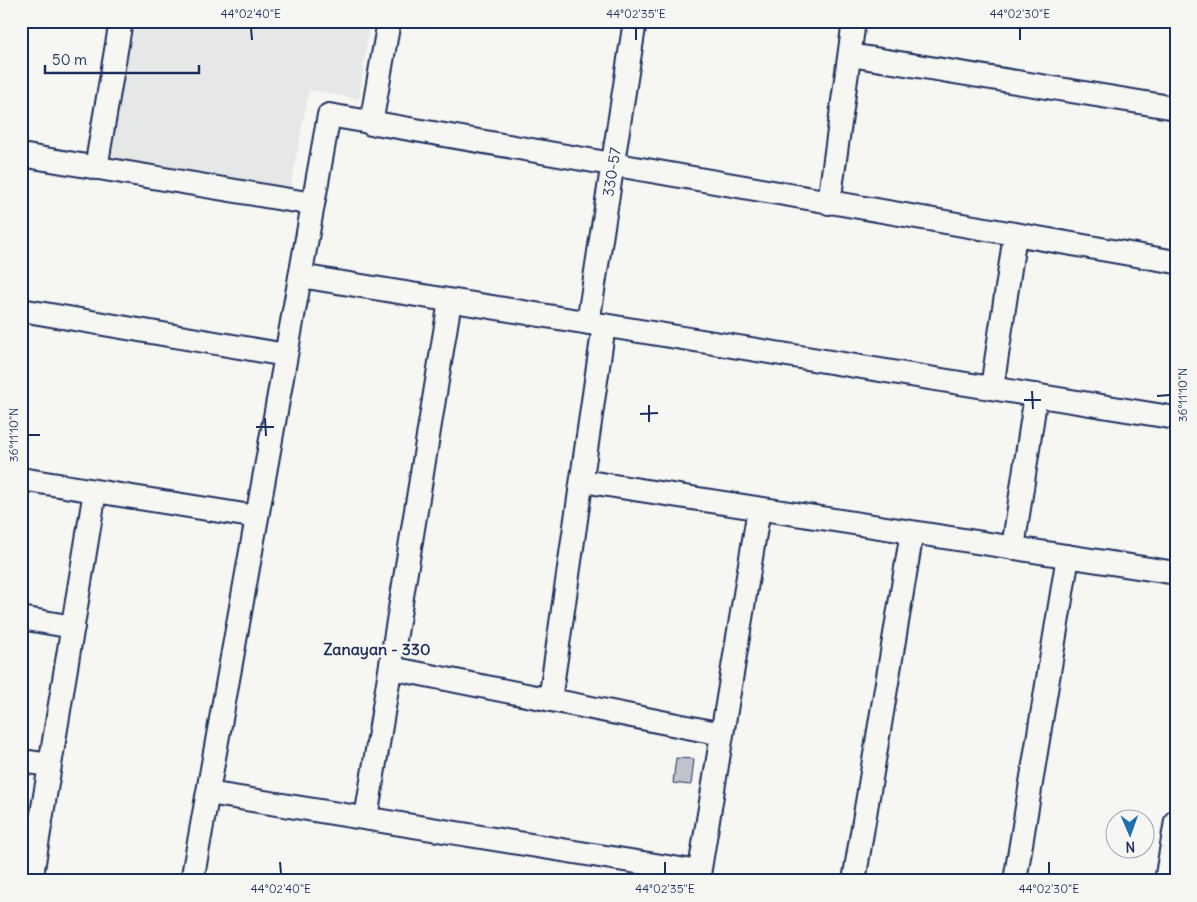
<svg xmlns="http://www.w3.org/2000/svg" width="1197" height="902" font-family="Delius,sans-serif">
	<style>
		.built { fill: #e6e7e7 }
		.building { fill: #c0c4cd; stroke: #1b2f5e }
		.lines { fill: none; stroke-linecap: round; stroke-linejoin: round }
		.street-casing { stroke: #1b2f5e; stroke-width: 26 }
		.street { stroke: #f6f6f2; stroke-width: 22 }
		.ticks { fill: none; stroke: #1b2f5e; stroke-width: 2 }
		.labels { text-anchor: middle; stroke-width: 4.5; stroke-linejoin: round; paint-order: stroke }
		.street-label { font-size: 15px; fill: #1b2f5e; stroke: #f6f6f2 }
		.neighbourhood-label { font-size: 16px; font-weight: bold; fill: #1b2f5e; stroke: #f6f6f2 }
		.neatline { fill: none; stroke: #1b2f5e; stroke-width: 2 }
		.ticks-label { font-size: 12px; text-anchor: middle; fill: #1b2f5e }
	</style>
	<rect width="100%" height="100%" fill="#f6f6f2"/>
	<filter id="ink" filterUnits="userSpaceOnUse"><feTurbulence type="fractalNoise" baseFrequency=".02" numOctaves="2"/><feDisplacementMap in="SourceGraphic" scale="10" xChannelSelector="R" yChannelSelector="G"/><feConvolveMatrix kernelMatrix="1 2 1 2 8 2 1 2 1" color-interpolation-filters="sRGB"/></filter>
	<g filter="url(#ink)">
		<path class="built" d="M135,21h235l-11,78 -50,-9 -19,100 -180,-32z"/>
		<path class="building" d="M676,758l18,1 -3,26 -18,-2z"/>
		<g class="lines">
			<g class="street-casing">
				<path id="street" d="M850,55l326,53
					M371,124l18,-103
					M21,155l292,49
					M96,168l25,-147
					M829,203l25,-182
					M300,276l876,142
					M21,310l265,45
					M588,323l47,-302
					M992,388l23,-153
					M21,479l236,38
					M582,481l594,92
					M1013,548l23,-153
					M21,618l52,9
					M391,668l331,66
					M550,700l54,-375
					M21,761l29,4
					M208,793l491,79
					M366,818l84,-517
					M31,881l64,-390
					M192,881l137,-766 847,147
					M698,881l61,-372
					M854,881l58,-349
					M1015,881l53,-325
					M1166,881l10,-60"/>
			</g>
			<use href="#street" class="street"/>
		</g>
	</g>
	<path class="ticks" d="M251,28l1,12M636,28v12M1020,28v12M1032,391l1,18M1157,396l13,-1M1024,400h17M649,405v17M640,414l18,-1M265,418l1,18M256,427h18M28,435h12M280,862l1,12M665,862v12M1049,862v12"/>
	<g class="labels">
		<g class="street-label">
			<text transform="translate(612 172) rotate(-81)" y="5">330-57</text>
		</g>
		<g class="neighbourhood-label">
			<text x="377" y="655">Zanayan - 330</text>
		</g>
	</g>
	<rect width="1197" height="902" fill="none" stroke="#f6f6f2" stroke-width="55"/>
	<g transform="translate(1130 834) rotate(178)"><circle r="24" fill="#f6f6f2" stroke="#9ea6b7"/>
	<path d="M0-4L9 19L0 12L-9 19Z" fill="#1f6fb2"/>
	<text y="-8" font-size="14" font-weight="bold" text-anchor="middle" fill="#1b2f5e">N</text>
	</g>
	<path d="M45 65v8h154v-8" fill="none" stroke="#1b2f5e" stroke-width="2.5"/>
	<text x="52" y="65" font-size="15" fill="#1b2f5e" stroke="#f6f6f2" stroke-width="4" paint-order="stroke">50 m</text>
	<rect x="28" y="28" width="1142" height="846" class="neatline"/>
	<g class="ticks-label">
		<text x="251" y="18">44°02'40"E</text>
		<text x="636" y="18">44°02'35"E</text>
		<text x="1020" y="18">44°02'30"E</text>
		<text transform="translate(1183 395) rotate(-90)" y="4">36°11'10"N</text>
		<text transform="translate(14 435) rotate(-90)" y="4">36°11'10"N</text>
		<text x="281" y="893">44°02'40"E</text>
		<text x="665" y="893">44°02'35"E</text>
		<text x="1049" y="893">44°02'30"E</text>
	</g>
</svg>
